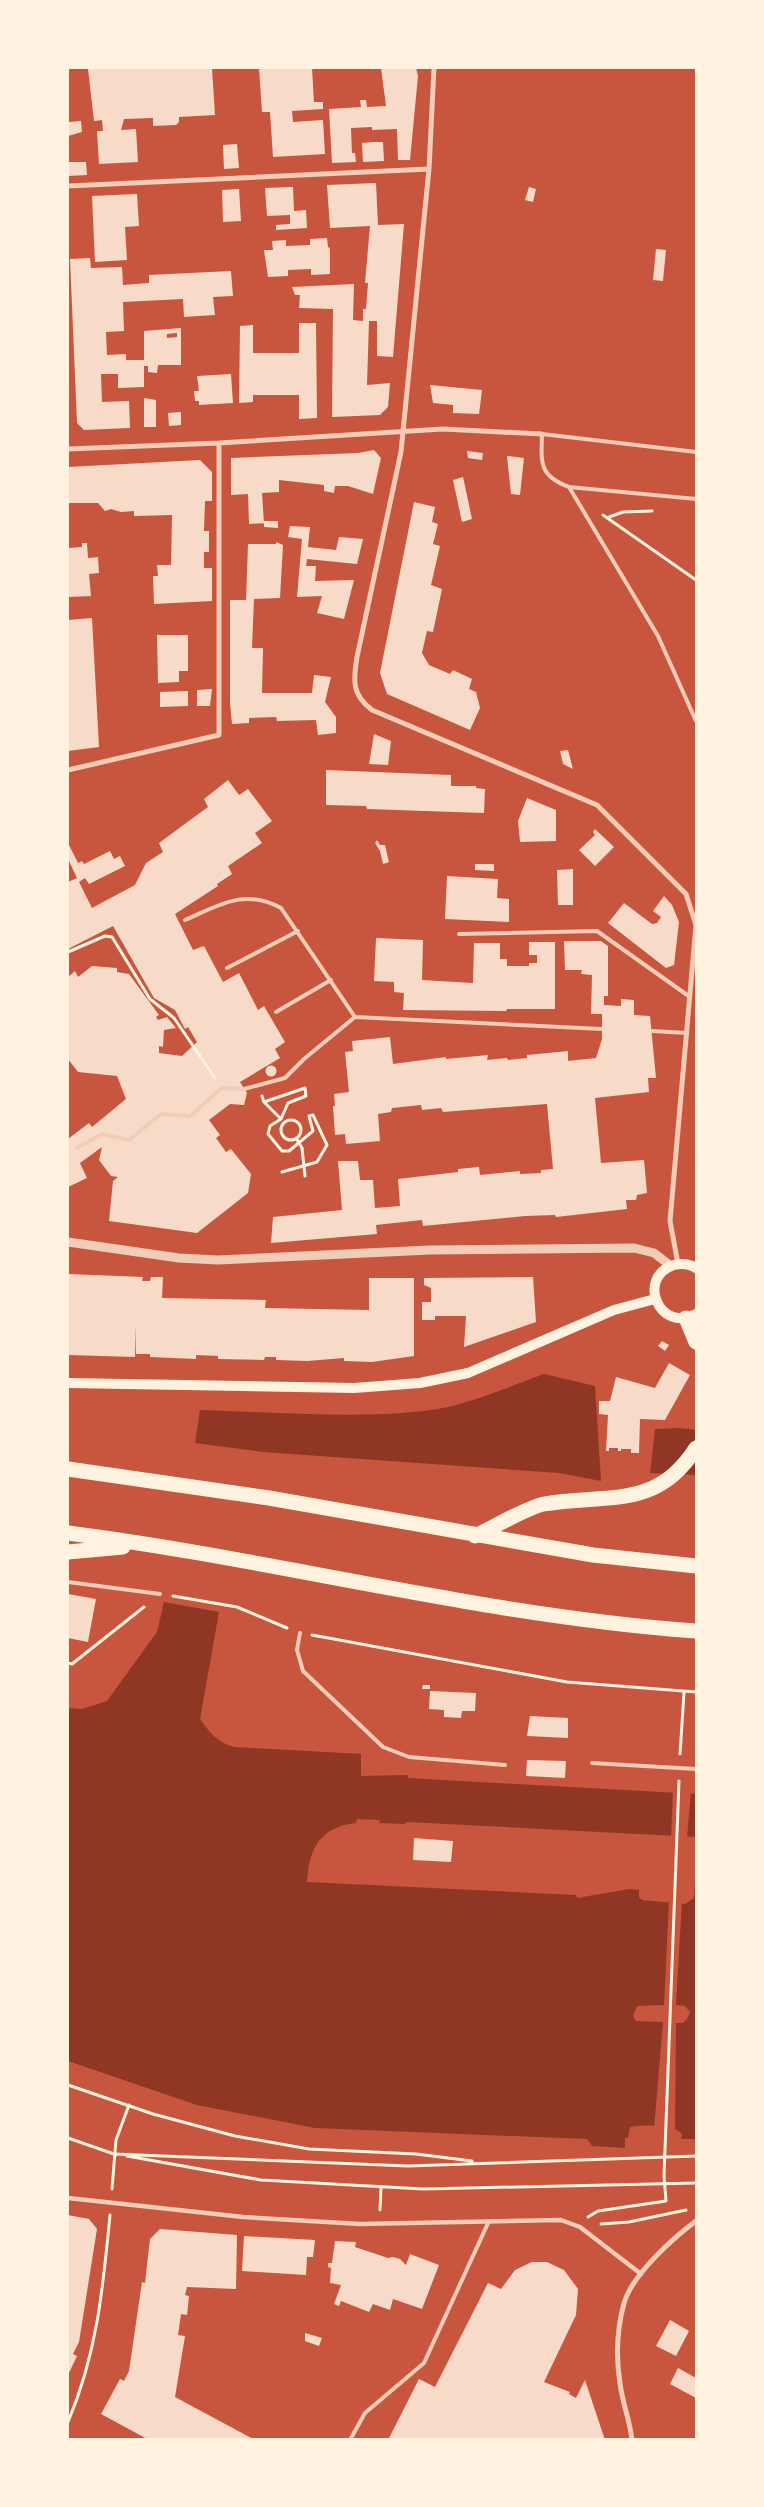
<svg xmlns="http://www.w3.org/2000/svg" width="764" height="2507" font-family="'Source Serif 4',serif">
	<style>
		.water { fill: #8f3625 }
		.pier { fill: #c8553d }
		.building { fill: #f7dbc8; fill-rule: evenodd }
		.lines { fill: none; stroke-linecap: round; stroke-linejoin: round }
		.path { stroke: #fff3e0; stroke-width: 3 }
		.service { stroke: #f1ccb7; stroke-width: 4 }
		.pedestrian { stroke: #f1ccb7; stroke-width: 4.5 }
		.minor { stroke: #f1ccb7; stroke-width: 5 }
		.tertiary { stroke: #f1ccb7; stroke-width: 9 }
		.secondary { stroke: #fff3e0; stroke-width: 10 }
		.motorway { stroke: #fff3e0; stroke-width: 15 }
	</style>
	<rect width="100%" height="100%" fill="#c8553d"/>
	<path class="water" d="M544,1374l51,12 6,95 -42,-8 -296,-21 -68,-9 5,-33c74,2 150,9 224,1 40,-4 83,-24 120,-37z
		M680,1428l16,2v45l-46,-2 5,-44z
		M164,1602l55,10 -19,107c10,14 17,23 34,28l127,7v22l46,-1 1,3 288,16v43l-289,-15 -3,2 -25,-1 1,-3 -23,-1 -1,4c-36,4 -47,25 -49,59l269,13 1,3 52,-9 10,1v7l3,3 43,4 9,-6 2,-32v273h-15l1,-5c-6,-9 -42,-10 -52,-7l-2,11h-3v10l-33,-2 -5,-7 -272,-11 -118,-23 -129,-44v-353l14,1 25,-8 50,-69z"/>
	<path class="pier" d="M673,1790l18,1 -4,48 -16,-1z
		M669,1900l13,1 -6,104 9,1 5,6 -3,7 -4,4h-7l-1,108 -21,-2 9,-107 -27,-1 -3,-5 4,-10 27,-1z"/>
	<path class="building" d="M92,68h120l3,47 -36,2v5l-3,3 -23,1v-8l-29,1 -3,11 15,-1 2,33 -39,2 -2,-33h6l-1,-11 -8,1 -6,-52z
		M259,68h53l2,34h9v7l-31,2 1,11 30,-2 2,34 -52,3 -3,-45h-8z
		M381,68h35l2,8 -8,84h-12l-1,-31 -25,1v-3l-21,1 1,25h3l1,9 -24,1 -3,-54 32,-2 -1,-7h6l1,7 19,-1z
		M81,121l1,11 -14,4v-14z
		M373,142h10l1,19 -21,1 -1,-19z
		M237,144l2,24 -15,1 -1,-24z
		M68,162h18l1,13 -19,1z
		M376,183l2,42 26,-1 -11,133 -16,-1v-35h-8l-2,64 23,-2 -2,24 -8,8 -48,2 1,-108 -34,-1 1,-13h-5l-3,-8 62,-3 -1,36 10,1v-12h3l2,-26h-3l5,-57 -40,2 -3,-43z
		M293,187l1,24 12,-1 1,18 -31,2v-5l14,-1v-9l-23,1 -2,-28z
		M529,187l7,2 -3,13 -8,-2z
		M239,189l2,32 -18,1 -1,-32z
		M137,194l2,32 -14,1 2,33 -32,2 -3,-66z
		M327,238l1,9 2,1v26l-19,1v-6l-23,1v6l-20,1 -4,-27h9l-1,-9 14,-1v6l24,-1v-6z
		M656,249l10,1 -3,31 -10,-1z
		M90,258l1,10 31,-1 1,18 26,-2v-8l82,-4 2,25 -20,1 2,18 -31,2 -1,-18 -60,3 1,29 -18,1 1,23 19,-1v6h18v-29l37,-3v37h-23l-1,8 -9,-1v-6h-4v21l-26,1v-14h-17l1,28 27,-1 1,27 -46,2 -7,-7 -7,-164zM177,333v4l-10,1v-4z
		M299,323h17l1,95 -18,1v-24h-46v7l-14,1 1,-77 13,-1v28h46z
		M231,374l2,29 -34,2v-4h-4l-1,-10h5l-2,-15z
		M430,385l52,5 -3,24 -26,-1v-8l-20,-2z
		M144,398l12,2v27h-12z
		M181,412v13l-12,1 -1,-13z
		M374,450l7,8 -8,36 -25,-8h-13l-1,7 -10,-2v-6l-45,-5v12l-17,1 2,30 -15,1 -1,-30 -17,1v-37l127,-5z
		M467,451l16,2 -1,7 -14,-2z
		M507,456l17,2 -4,37 -9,-1z
		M200,460l12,12v29h-7l-1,30h5v21h-5v16h8v33l-58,3 -1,-28h5l-1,-11h14l1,-50 -38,1v-5l-13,1 -10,-3 -6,2 -7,-8h-30v-36z
		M463,477l9,42 -10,3 -9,-42z
		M414,502l21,5 -3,15 6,2 -5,20 7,2 -9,39 11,4 -9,43 -6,-1 -5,22 7,12 21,9 3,-4 19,9 -3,10 7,3 4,16 -10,22 -83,-36 -7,-21z
		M264,521h14v7l-14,-1z
		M290,526l20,1 -2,20 28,3 3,-13 24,2 -6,25 -50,-5 -1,7h10l-1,15 39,-1 -10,39 -27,-6 5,-17 -25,1 5,-58 -14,-2z
		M276,542l7,3 -3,53 -26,1 -2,49h11l-1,45h50l2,-18 17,2 -6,25 11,15v16l-18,2 -2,-15 -39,1 -1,-4 -27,1v5l-17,1 -2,-21v-103h16l2,-56h28z
		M82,543h5l1,15 10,-1 1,16 -10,1 2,22 -23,1v-49l14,-1z
		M92,618l7,129 -31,4v-131z
		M157,635h31v36h-9v11l-21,1z
		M212,689l-2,17h-13v-16z
		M188,691v15l-28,1v-15z
		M374,734l17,7 -3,24 -19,-1z
		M568,750l5,19 -10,-5 -3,-13z
		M326,770l125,5v11h25v2l9,1 -1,24 -117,-4 -1,-3 -40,-1z
		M228,780l11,15 9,-6 24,32 -17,12 7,10 -34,23 4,8 -15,10 1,2 -43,28 18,36 11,-4 19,36 16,-9 19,37 6,-4 21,36 -10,7 5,9 -40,24 7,11 -3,12 -14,-1 -21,16 11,15 -4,3 10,14 5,-3 20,25 -3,19 -51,40 -88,-12 4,-40 5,-4 -7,-1 -12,-16 3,-13 -22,16 7,15 -19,9v-48l21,-16 3,4 34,-28 -9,-23 -39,-4 -10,-13v-82l7,-6 3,6 14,-11 25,2v4l12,2 30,41 -3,2 2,3 9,-3 9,11 -12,2 -1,17 -4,-1v7l23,3 15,-14 -9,-15 -3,2 -10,-19 -21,-12 -41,-72 -45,23v-67l9,-4 -9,-19v-16l10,20 4,-2 2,3 26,-13 4,8 6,-3 5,10 -36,18 -4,-6 -6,4 13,26 43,-23 11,-22 17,-11 -4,-9 49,-36 -4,-8z
		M527,798l29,12v31l-36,1 -2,-21z
		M595,829l19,18 -19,19 -16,-16 16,-15 -2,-3z
		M377,840l3,5h5l4,17 -6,2 -3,-13 -5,-8z
		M475,864h19v7l-19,-1z
		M573,869v36h-15l-1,-35z
		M447,876l51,3 -1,19 12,1v23l-64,-3z
		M664,896l8,9 7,17 -5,43 -8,3 -58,-45 16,-20 28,21 5,-1 4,-6 -8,-6z
		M376,938l47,2 -1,40 51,3 1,-40h26v16h7v7h22v-3h8v-8h-8v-13h26v67h-48l-1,2 -103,-1 1,-17 -10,-1v-10l-20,-1z
		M564,941h37l7,5v50h-4v9l17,1v-7l13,1v15l16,1 6,62h-8l1,14 -54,6 6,65 43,-3 3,33 -10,2 -1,5h-10l1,9 -71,8 -1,-2 -30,1 -102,10 -1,-6 -46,5 1,9 -106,9 2,-26 69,-7 -4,-49h20l2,19h13l2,28 25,-2 -2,-27 60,-7v-3l21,-2 1,8 40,-4v3l21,-1v-3l12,-1 -6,-65 -104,8 -2,-4 -19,2 -1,-5 -29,3 -1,4 -13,2 2,27 -34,3 -1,-10 -10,1 -2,-29h2l-1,-12 15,-2 -4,-40 8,-1 -1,-10 38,-4 3,27 53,-7v2l42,-4 -1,5 20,-2 1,2 19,-2v-3l41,-4v10l28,-3 6,-19v-25h-11l1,-39 -11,-1 1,-4h-17z
		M265.5 1071a5.5 5.5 0 1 1 11 0a5.5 5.5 0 1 1-11 0Z
		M68,1274l75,3 -1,4h8l1,-4h12l-1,21 104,2 -1,8 104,2v-32h45v78l-42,6 -28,-1v-3l-37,3 -31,-1v-3h-11l-1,3 -46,-1v-3l-22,-1v4l-46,-2v-3h-14v-29l-1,32 -67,-2z
		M533,1277l3,45 -72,25 2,-31h-31v4h-13v-18h9v-14l-7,-3v-7z
		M662,1341l7,4 -4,6 -7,-5z
		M669,1363l21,12 -25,45 -25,-1 -1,34h-8v-4h-10v2h-3v-3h-9v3h-3l2,-36 -9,-1v-13h11l6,-24 39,11z
		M68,1594l28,5 -8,43 -20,-4z
		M423,1685h7v4h-8z
		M430,1691l46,2 -1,18h-13l-1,7 -17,-1v-7l-15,-1z
		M530,1716l38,2v20l-41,-2z
		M527,1760l39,1 -1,17 -39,-2z
		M414,1838l39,3 -2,21 -38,-2z
		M68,2215l21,4 8,10 -18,113 -6,12 4,2 -9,19z
		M160,2229l77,6 -1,54 -49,-2 -2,8 4,1 -2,19 -6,-1 -3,21 7,1 -10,61 80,43h-106l-48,-26 19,-35 4,2 5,-10 13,-89 3,1 5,-44z
		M244,2236l71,4 -2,17h-6l-1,18 -64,-4z
		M335,2241l21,1 -1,5 33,11 5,-1 7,2 6,6 4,-11 29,11 -17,44 -29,-10 -3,11 -17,-6 -4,8 -28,-11 -2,5 -5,-2 7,-19 -11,-2 1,-15 -3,-1v-4h4z
		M532,2262h15l17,8 14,19 -2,26 -32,67 26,10 -1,2 7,4 9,-18 20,60h-217l31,-61 16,8 53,-104 13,6 14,-19z
		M670,2320l19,11 -13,25 -20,-10z
		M305,2333l17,5 -3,8 -14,-5z
		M678,2368l18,10v20l-26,-14z"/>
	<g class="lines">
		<path class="path" d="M603,515l93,65
			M609,517l14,-5 29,-1
			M68,952l37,-16 7,1 38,62 24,19 41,60
			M262,1096l2,6 41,-14 1,8 -18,7 -7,16 -11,7 -2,8 14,17h7l24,-20 -4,-15 4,-1 14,30 -10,17 -35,10
			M264,1102l17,17
			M281 1130a10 10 0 1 1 20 0a10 10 0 1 1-20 0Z
			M296,1138l6,10 3,28
			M173,1596l64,11 50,21
			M312,1635l255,47 129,10
			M68,1663l4,1 72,-57
			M680,1754l4,-61
			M68,2085l85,29 82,22 74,13 107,5 56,7
			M68,2138l46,16 294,12 288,-10
			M127,2156l134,24 162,9 273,-6
			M112,2189l4,-49 13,-35
			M380,2210l1,-23
			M588,2217l10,-6 68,-10 -2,-25 15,-395
			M601,2224l28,-2 57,-12
			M68,2422c29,-68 35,-134 42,-207"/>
		<path class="service" d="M696,452l-154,-18c-1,29 -3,42 27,53l127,12
			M569,487l89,149 38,85
			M185,920c35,-15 59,-32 96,-12l74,109
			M459,934l138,-3 93,66
			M227,968l71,-37
			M276,1012l55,-32
			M652,1031l35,2
			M77,1148l25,-14 27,6 32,-26 29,2 32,-28 22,1 41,-11 19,-19 51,-42 247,12
			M68,1582l92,12
			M300,1633l-3,17 6,21 80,76 26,10 96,8
			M592,1763l104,6
			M350,2440l15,-27 59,-50 65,-142"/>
		<path class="pedestrian" d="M68,2198l175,19 117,7 201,-4 19,7 61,47"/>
		<path class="minor" d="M434,68l-5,101 -28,283 -44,205c-4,24 -5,38 15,53l225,95 89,89 10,31 -26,296 8,43
			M68,186l361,-17
			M68,449l151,-6 224,-14 99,5
			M68,770l151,-35v-292
			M632,2440c-2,-20 -10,-38 -12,-57 -4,-25 -3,-54 4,-80 8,-28 49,-65 72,-82"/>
		<path class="tertiary" d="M68,1242l111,16 39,2 212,-10 204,-2 20,5 17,13"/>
		<path class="secondary" d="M696,1268c-6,-4 -14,-5 -22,-3 -38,12 -15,69 22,49
			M68,1383l286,5 66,-5 48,-10 146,-63 41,-11"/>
		<path class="motorway" d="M686,1318l10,24
			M68,1469l201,29 324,57 103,11
			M68,1533c210,27 417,83 628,98
			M475,1536c17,-8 53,-29 69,-32 63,-11 112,7 152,-56
			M68,1552l55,-5"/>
	</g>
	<rect width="764" height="2507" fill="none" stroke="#fff3e0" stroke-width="138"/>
</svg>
